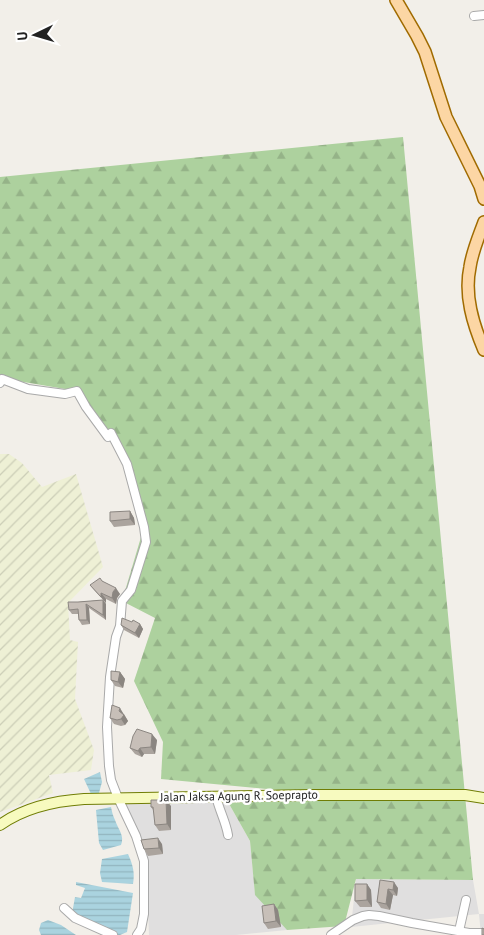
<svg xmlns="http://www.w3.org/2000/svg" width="484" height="935" font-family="'PT Sans',sans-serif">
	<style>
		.residential { fill: #e0dfdf }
		.farmland { fill: url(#farmland-furrows) }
		.forest { fill: url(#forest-firs) }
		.water { fill: url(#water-rules) }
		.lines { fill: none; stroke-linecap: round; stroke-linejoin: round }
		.street-casing { stroke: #a9a9a9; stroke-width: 10 }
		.secondary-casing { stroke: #707d05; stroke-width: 12 }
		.primary-casing { stroke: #a06b00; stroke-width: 14 }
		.street { stroke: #fff; stroke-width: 8 }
		.secondary { stroke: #f7fabf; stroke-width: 10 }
		.primary { stroke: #fcd6a4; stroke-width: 11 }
		.wall { fill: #aba49e }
		.shaded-wall { fill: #8b8681 }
		.building { fill: #c7bfb8; stroke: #8b8681 }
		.labels { text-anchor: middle; stroke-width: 5; stroke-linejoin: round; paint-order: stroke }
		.street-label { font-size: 12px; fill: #222; stroke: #fff }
	</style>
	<defs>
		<pattern id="farmland-furrows" width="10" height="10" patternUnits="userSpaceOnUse" patternTransform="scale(1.25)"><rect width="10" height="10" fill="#eef0d5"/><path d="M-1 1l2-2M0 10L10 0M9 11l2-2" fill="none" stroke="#ccceb7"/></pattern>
		<pattern id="forest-firs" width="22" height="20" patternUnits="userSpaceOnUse" patternTransform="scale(1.25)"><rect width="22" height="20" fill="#add19e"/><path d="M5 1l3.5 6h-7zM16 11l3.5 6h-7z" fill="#95b388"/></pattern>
		<pattern id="water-rules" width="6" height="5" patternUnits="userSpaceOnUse" patternTransform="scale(1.25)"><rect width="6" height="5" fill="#aad3df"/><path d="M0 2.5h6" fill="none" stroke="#92b5bf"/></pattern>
	</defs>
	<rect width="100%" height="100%" fill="#f2efe9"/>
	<path class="residential" d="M228,802l22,39 5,53 29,18 3,18 -51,5h-87l-3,-76 -21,-55z
		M356,879l117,1 6,34h5v21h-3l-2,-21 -128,13z"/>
	<path class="farmland" d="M0,454h9l13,9 20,24 34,-13 27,93 -35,36 2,37 8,2 -3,57 19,51 -3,20 -42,5 4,18 -53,19z"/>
	<path class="forest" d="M403,137l70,743 -117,-1 -12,47 -57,4 -32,-35 -5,-54 -22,-39 80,-9 -147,-14 2,-37 -29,-61 21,-63 -33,-17 22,-74 -17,-63 -16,-31 -34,-42 -77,-13v-201z"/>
	<path class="water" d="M100,772l2,10 -3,11 -8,1 -7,-15z
		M111,807c1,5 2,9 4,13 3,9 10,16 6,25l-18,5 -4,-7 -3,-33z
		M128,854c5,11 7,19 5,30l-31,-2 -2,-9 2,-14z
		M76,882l57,11 -6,39 -7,3h-4l-44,-21 3,-17 6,1 4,-10 -9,-3z
		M48,920l13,5 15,10h-35l-2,-5 2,-7z"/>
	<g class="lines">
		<g class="street-casing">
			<path id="street" d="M474,16l10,-1
				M0,383l2,-4 26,10 37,5 12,-3 9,16 22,30 3,-4 16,31 17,63 2,15 -15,48 -9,11 -2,25 -4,11 -6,40 -3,50 2,39 2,14 7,18 18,38 8,25v53l-3,15 -4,6
				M216,796c3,14 10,26 12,39
				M64,908l11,10 38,17
				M459,931l7,-31
				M331,935l22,-15 10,-4 6,-1 10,1 33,7 57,10h15"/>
		</g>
		<g class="secondary-casing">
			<path id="secondary" d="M0,825c25,-18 54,-24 84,-26l231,-4h150l19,3"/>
		</g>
		<g class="primary-casing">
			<path id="primary" d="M396,0l21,36 8,16 21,65 34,69 4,13
				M484,222c-5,14 -12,30 -14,45 -6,28 3,57 14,83"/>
		</g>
		<use href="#street" class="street"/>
		<use href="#secondary" class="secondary"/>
		<use href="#primary" class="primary"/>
	</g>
	<path class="wall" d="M130,511l4,7 1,7 -21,2 -4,-6z
		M102,581l18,13 -3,4 -1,6 -10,-5v4l-11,-12 -5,-6z
		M103,600l3,4v16l-17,-12 1,16 -8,1 -3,-5 -1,-6h-6l-3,-4 9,-8z
		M132,622l8,2 3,5 -4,9 -15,-8 -3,-5z
		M120,672l5,7 -2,9 -8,-2 -4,-6z
		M124,714l4,7 -3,4 -4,1 -7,-2 -4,-6z
		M157,740l-2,14h-11l-2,3 -7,-3 -5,-6z
		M171,806v24l-12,1 -4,-6 -1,-14 -3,-4z
		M162,844l1,10 -15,2 -4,-7z
		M380,880l18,8 -1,8 -4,-1 -3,15 -9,-2 -4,-6z
		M367,884l4,6 1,17h-12l-5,-6z
		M274,904l4,6 3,17 -13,2 -4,-6z"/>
	<path class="shaded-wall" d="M130,511l4,7 1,7 -5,-6z
		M116,588l4,6 -3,4 -1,6 -4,-6 1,-6z
		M101,593l5,6v4l-5,-6z
		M103,600l3,4v16l-3,-5z
		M86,604l3,4 1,16 -3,-4z
		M140,624l3,5 -4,9 -4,-5z
		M120,672l5,7 -2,9 -5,-6z
		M120,708l8,13 -3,4 -4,-6 -2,-8z
		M152,734l5,6 -2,14 -4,-7z
		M140,748l4,6 -2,3 -4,-6z
		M166,800l5,6v24l-4,-6z
		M158,838l4,6 1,10 -4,-6z
		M394,882l4,6 -1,8 -4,-6z
		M367,884l4,6 1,17 -5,-7z
		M388,889l5,6 -3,15 -4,-6z
		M274,904l4,6 3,17 -5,-6z"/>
	<path class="building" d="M130,511v8l-20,2v-9z
		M100,578l2,3 14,7 -3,4 -1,6 -11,-5v4l-11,-12z
		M103,600v15l-17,-11 1,16h-8l-1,-11 -9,1 -1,-8h10z
		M122,618l10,4 1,-2 7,4 -5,9 -14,-8z
		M111,671l9,1 -2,10 -7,-2z
		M112,705l8,3 -1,3 5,4 -3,4 -4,1 -7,-2z
		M137,729l15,5 -1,13 -11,1 -2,3 -8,-3 3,-12z
		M151,800h15l1,24 -12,1 -2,-18h-2z
		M158,838l1,10 -15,1 -3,-9z
		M380,880l14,2 -1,8 -5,-1 -2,15 -9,-2z
		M355,884h12v16l-12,1z
		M274,904l2,17 -12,2 -2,-17z
		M482,928l2,1v6h-2z"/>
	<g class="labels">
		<g class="street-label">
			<text transform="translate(239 796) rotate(-1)" y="4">Jalan Jaksa Agung R. Soeprapto</text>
		</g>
	</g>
	<g transform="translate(35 35) rotate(265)" stroke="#ffffff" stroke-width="4" paint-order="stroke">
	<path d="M0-4L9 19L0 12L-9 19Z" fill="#222222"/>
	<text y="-8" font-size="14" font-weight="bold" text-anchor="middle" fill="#222222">U</text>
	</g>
</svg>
